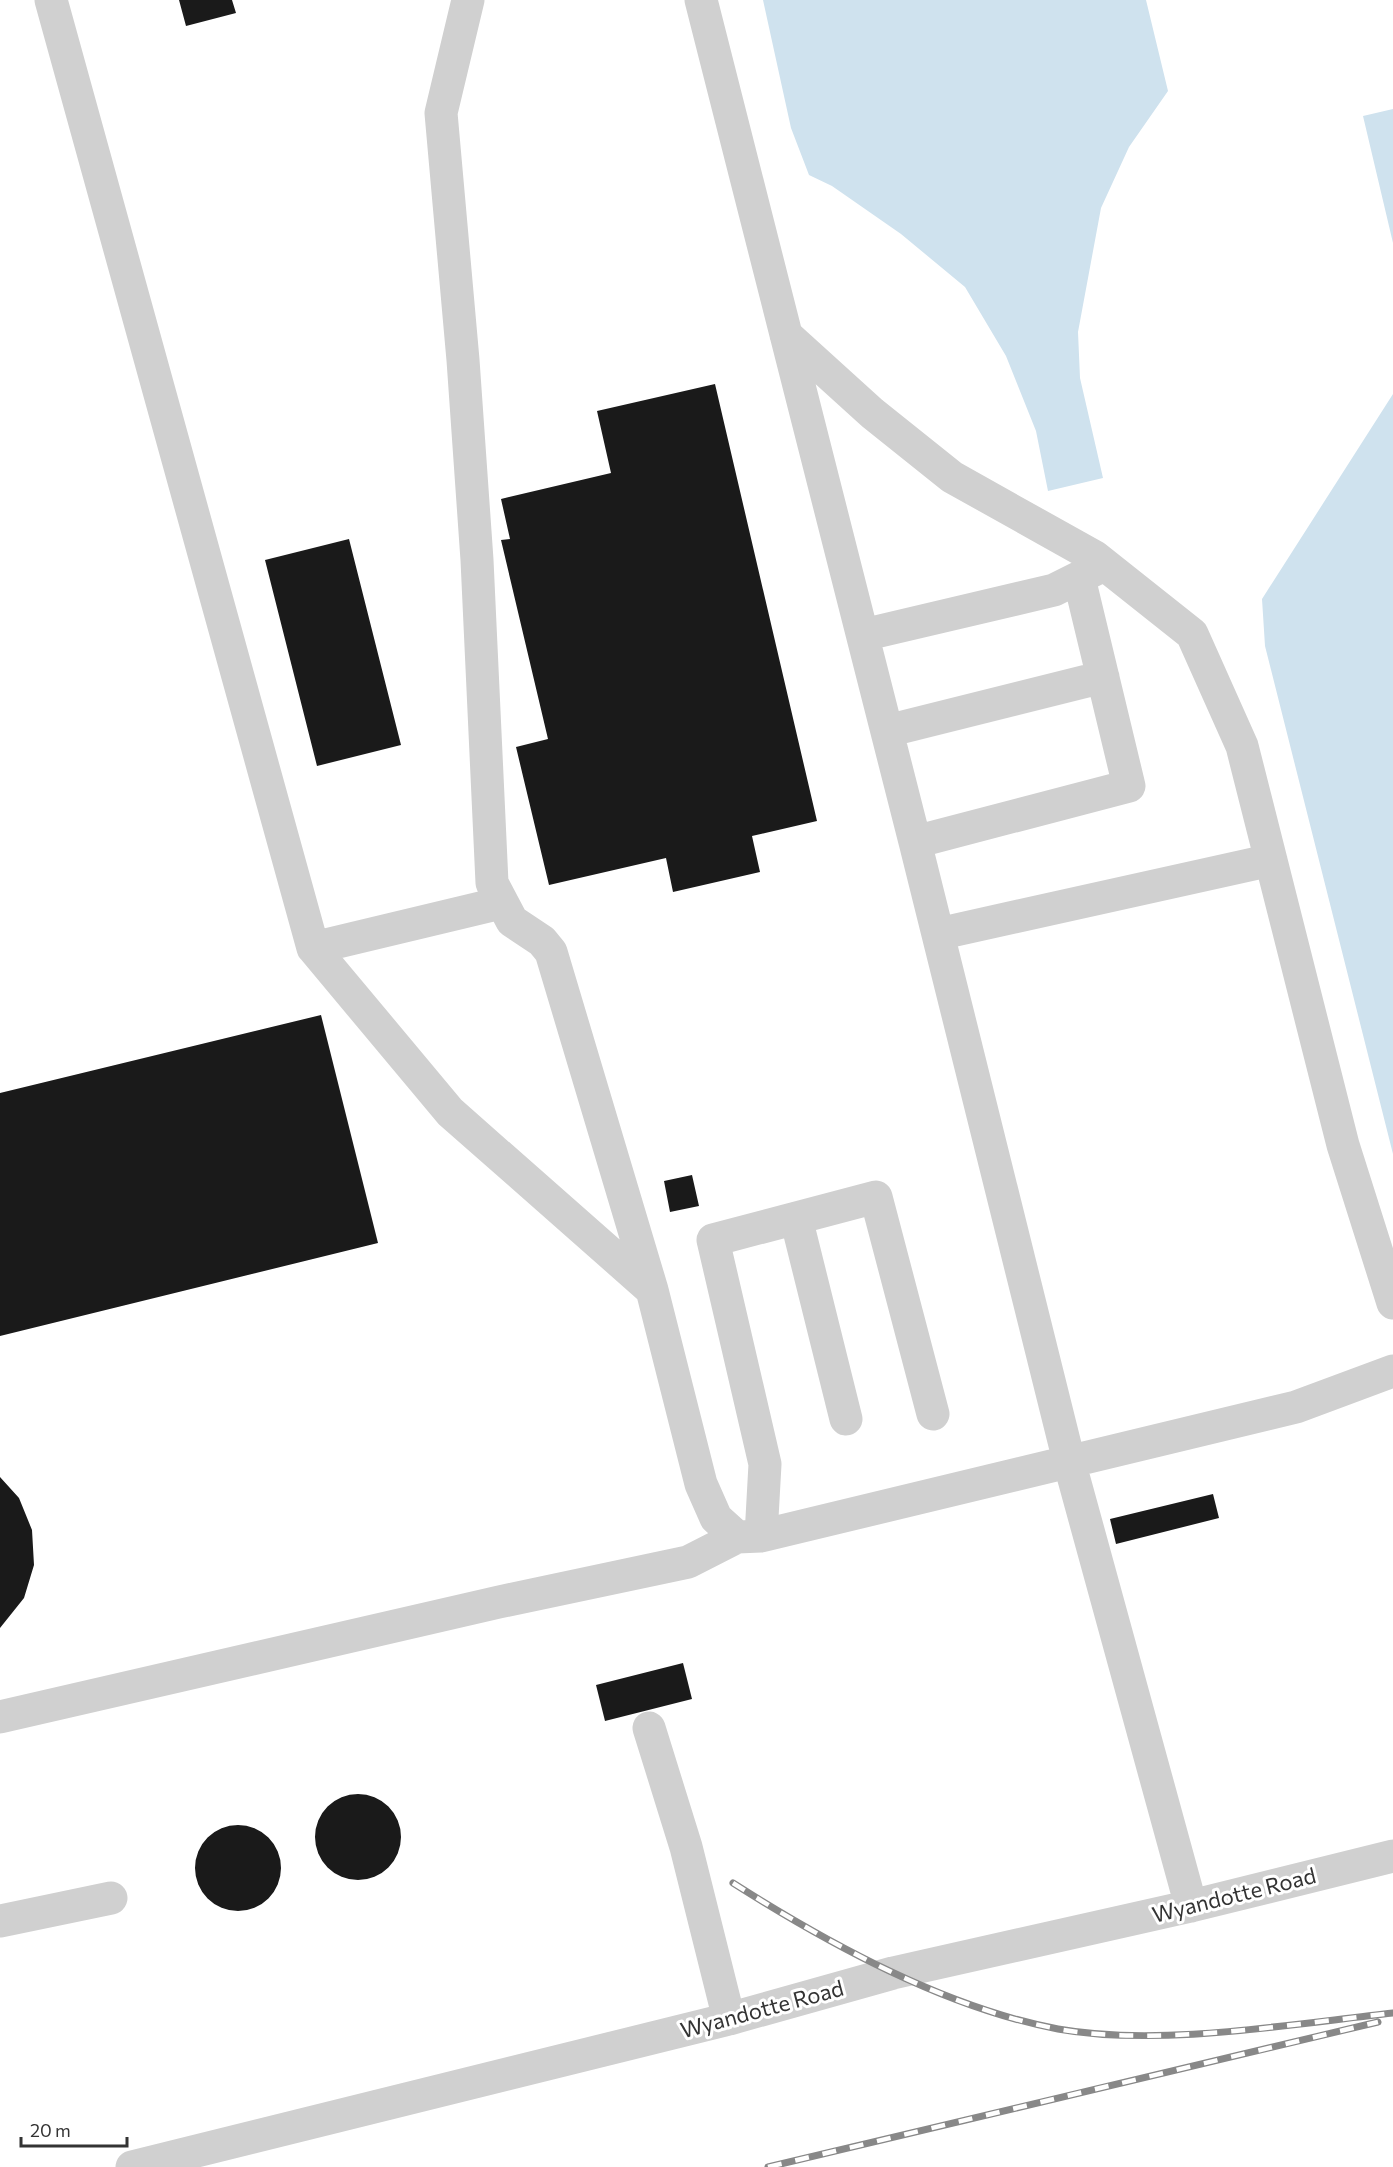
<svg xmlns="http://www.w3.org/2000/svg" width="1393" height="2167" font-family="Commissioner,sans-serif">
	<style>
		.water { fill: #cfe2ee }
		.building { fill: #1a1a1a }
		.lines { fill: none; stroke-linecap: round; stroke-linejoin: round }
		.minor { stroke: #d0d0d0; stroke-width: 33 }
		.rail-casing { stroke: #888; stroke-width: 7 }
		.rail { stroke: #fff; stroke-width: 4.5; stroke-dasharray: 14; stroke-linecap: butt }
		.labels { text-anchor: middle; stroke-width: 6; stroke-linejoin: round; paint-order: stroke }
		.street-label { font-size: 22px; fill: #333; stroke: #fff }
	</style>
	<rect width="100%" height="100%" fill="#fff"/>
	<path class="water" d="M763,0h383l22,91 -39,56 -28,61 -23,124 2,46 23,100 -55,13 -12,-60 -30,-75 -41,-69 -64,-53 -69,-48 -23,-11 -18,-47z
		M1393,109v134l-30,-127z
		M1393,394v760l-128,-508 -3,-47z"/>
	<path class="building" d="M179,0h53l4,13 -50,13z
		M715,384l102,437 -65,15 8,36 -87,20 -7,-34 -117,27 -33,-138 32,-8 -47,-199 9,-1 -9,-40 110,-26 -14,-62z
		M349,539l52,206 -84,21 -52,-206z
		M321,1015l57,228 -378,93v-243z
		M692,1175l7,31 -29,6 -6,-31z
		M0,1477l19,21 13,32 2,35 -10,33 -24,30z
		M1213,1494l6,24 -103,26 -6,-25z
		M683,1663l9,36 -87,22 -9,-36z
		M315 1837a43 43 0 1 1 86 0a43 43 0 1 1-86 0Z
		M195 1868a43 43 0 1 1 86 0a43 43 0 1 1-86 0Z"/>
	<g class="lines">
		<path class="minor" d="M51,0l262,948 188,-45
			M468,0l-27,113 22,247 14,200 15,323 20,38 30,20 9,11 101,338
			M701,0l214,842 154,619 122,445
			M786,335l86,78 80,64 143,80 97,77 50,112 101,399 50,158
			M863,635l191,-45 44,-22
			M887,731l216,-54
			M915,842l214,-56 -50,-208
			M938,934l333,-74
			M313,948l137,164 202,178 49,194 15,34 21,19 24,-1 535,-129 97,-36
			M796,1218l50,201
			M761,1536l4,-72 -52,-224 163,-43 57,217
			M0,1717l499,-115 189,-40 49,-25
			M649,1728l37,119 43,172
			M0,1921l111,-23
			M132,2167l597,-148 164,-46 298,-67 202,-50"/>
		<g class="rail-casing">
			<path id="rail" d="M733,1883c96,61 213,125 325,146 101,18 233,-5 335,-16
				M768,2167l610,-145"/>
		</g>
		<use href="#rail" class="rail"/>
	</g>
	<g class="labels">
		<g class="street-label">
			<text transform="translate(1234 1895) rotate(-14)" y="8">Wyandotte Road</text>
			<text transform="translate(762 2009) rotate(-15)" y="8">Wyandotte Road</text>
		</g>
	</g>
	<path d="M21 2137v9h106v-9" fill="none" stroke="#333333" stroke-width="3"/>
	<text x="30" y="2137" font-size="18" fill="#333333" stroke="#ffffff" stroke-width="4.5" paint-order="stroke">20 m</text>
</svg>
